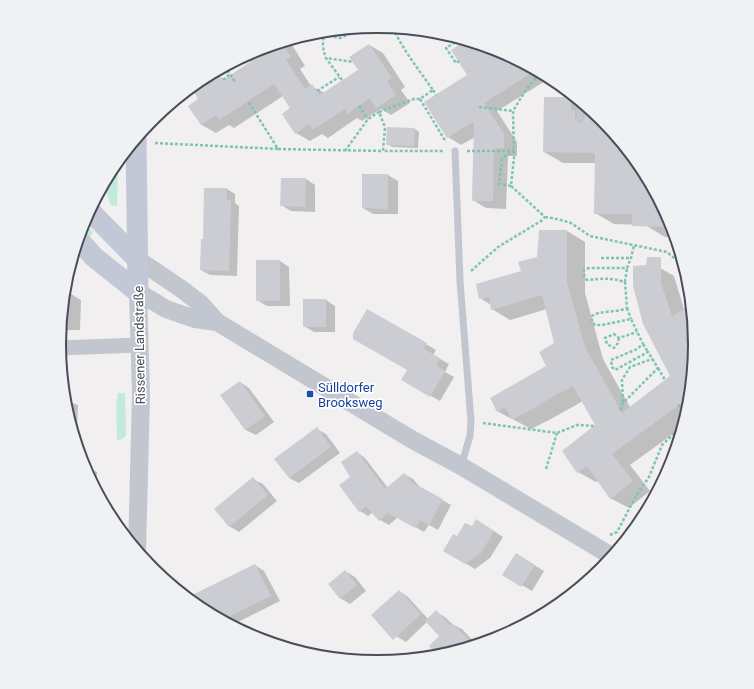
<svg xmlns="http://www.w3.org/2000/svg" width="754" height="689" font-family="Roboto,sans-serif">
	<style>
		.green { fill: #c2eada }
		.shadow { fill: #0003 }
		.building { fill: #cccdd3 }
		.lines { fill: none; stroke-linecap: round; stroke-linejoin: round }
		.path { stroke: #7dc5b1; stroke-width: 2.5; stroke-dasharray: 3 2; stroke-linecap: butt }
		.service { stroke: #c1c6cf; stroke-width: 7 }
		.minor { stroke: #c1c6cf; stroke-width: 15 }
		.tertiary { stroke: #c1c6cf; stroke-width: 18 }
		.secondary { stroke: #c3c8d6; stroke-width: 21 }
		.transit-dot { fill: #1a4fb4; stroke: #fff; stroke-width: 1.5 }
		.labels { text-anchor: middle; stroke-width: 3.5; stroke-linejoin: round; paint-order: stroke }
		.street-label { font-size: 13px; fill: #494e5a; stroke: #fff }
		.transit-label { font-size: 13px; fill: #164399; stroke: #fff; text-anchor: start }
		.rim { fill: none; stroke: #494e5a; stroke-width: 2 }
	</style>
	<rect width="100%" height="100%" fill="#f1efef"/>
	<path class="green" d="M111,171h4l3,4 -1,31h-5l-2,-2 -6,-22z
		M84,221l9,11 -2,4h-2l-8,-9z
		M118,393h7l1,43 -4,3 -5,1 -1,-36z"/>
	<path class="shadow" d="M289,40l16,26 -5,3 11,17 14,7 34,-23 10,-25 14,8 22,34 -4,3 9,13 -19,12 -10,-6 -19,12 -5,-3 -29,20 -6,-4 -12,7 -14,-8 -4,-24 -9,-13 -49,32 -5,-3 -13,8 -14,-8 -12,-19 10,-7 -9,-12 9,-7 11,-6 7,4 2,-1 6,3 26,-17 -5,-8 8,-5z
		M505,53l45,25 -53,33 20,31v14h-9l-2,53 -20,-1 -13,-8 2,-63 -14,8 -13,-8z
		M545,98h31l26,21 40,49 29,55 7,23 -9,-6v-3h-4l-20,-12 -31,-1 -19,-11 1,-50h-33l-19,-11z
		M415,129l4,3 -1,16 -26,-1 -5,-3z
		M363,175h25l10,6v33h-25l-10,-6z
		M306,179l9,6v27l-24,-1 -10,-6z
		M227,189l8,5v9l4,3 -2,70 -27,-1 -9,-5 3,-30z
		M567,231l18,11v51l18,66 27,48 41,-31 -16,-111 19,11 10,33 8,-4 3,40 -6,62 -5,19 -54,39 20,26 -21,17 -19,-10 -12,-17 -2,1 -18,-10 18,-47 -13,-24 -32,18 -20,10 -34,-18 51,-44 7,-24 -8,-34 -37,11 -18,-11 -1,-4 -11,-7 42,-26z
		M280,261l9,6 1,39h-23l-10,-6z
		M63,294h8l10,6 -1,30h-20z
		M326,300l9,6v26h-21l-10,-6z
		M367,310l69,40 -3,5 16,9 -4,8 9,5 -14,24 -37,-21 5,-10z
		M240,382l9,6 25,34 -18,13 -10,-5 -25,-34z
		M64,402l9,1 5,2 -1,27h-5z
		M317,429l9,5 14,19 -41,30 -10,-5z
		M357,452l8,6 23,30 16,-14 9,5 8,9 30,17 -13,25 -9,-5 -5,7 -26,-15 -9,8 -9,-5 -7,-8 -5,4 -8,-5 -8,-34z
		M83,466l4,1 10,5 -1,19z
		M253,479l10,5 14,17 -38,31 -10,-6z
		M486,526l17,11 -13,21 -15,11 -31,-18 13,-14 15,-9z
		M526,560l18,11 -12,20 -28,-16z
		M255,565l9,6 16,30 -50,25 -30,-17 -13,-10z
		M345,571l10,6 11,14 -16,13 -10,-6z
		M580,581l5,3 -12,9z
		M399,591l9,6 20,22 8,-7 9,5 7,7 10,5 15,16 -37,12v-21l-13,-14 -21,20 -10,-6z"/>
	<path class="building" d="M466,40l33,10 37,20 -52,33 20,31v14l-10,1 -1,52h-21l2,-80 -27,17 -23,-36 43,-27 -16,-25z
		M282,42l9,15 -5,3 19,29 7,-5 8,11 38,-25 -9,-13 20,-13 23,34 -5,3 9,14 -20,13 -6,-10 -23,16 -2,-5 -32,21 -4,-6 -14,10 -13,-20 8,-6 -16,-24 -55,36 -3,-5 -15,10 -13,-19 10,-7 -7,-12 9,-7 10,-6 4,6 6,-4 3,4 27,-18 -4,-6 10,-6z
		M544,97h27v13h4v8l3,4 2,1 4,-2 1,-11h6l11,9 40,49 31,59 -41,-1v-12h-38l1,-61 -52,-1z
		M387,127l28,1 -1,18 -28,-1z
		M362,174h26v35l-26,-1z
		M281,178h25l-1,29 -25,-1z
		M204,188h23v12h4l-2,71 -29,-1 1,-31h2z
		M539,230h28v52l18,65 37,66 48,-37 -27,-52 -10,-38v-20l13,-1 1,-8h14v26l11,33 20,-11 2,29 -9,6 9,16 -4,41 -78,57 21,27 -23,18 -23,-33 -10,7 -15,-22 33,-26 -22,-39 -21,11 -19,12 -21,10 -7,-12 -8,5 -7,-14 56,-32 -7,-14 15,-9 -12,-48 -51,15 -2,-13 -10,2 -3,-15 45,-13 -3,-9 19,-5z
		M256,260h24v41h-24z
		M303,299h23v28h-23z
		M367,309l60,34 -3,6 16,9 -4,8 9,5 -15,26 -29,-17 6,-10 -54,-31v-6z
		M240,381l25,35 -20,14 -25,-35z
		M317,427l14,20 -42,31 -15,-19z
		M357,451l28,38 19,-16 9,10 30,16 -14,26 -9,-5 -5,8 -27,-15 -9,8 -13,-15 -7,6 -20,-27 11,-8 -9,-15z
		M253,477l15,18 -39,32 -15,-18z
		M476,519l18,12 -13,22 -16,11 -22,-13 10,-17 4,2 8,-13 7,3z
		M516,553l19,12 -14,22 -19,-12z
		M255,564l16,32 -39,19 -11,6 -21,-12 -14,-11z
		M345,570l12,15 -17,14 -12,-15z
		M399,590l22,24 -28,26 -22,-25z
		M436,610l14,15 2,-2 23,23 -36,11 -10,-11 10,-10 -14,-15z"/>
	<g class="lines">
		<path class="path" d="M393,28c10,22 26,42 40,62l-13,9h-6l-35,13 6,15 -2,24h61
			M317,32l7,3c-2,9 -1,15 2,23
			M324,35l16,3 26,-11
			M457,38l-1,4 -10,6 10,15 3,-2
			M225,66l10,16
			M533,73l3,5
			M223,80l7,-6
			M342,80l-16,-22 27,4
			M433,90l3,5
			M317,91l22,-14
			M420,99l26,43
			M359,106l9,13
			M479,107l34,4
			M155,143l123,6 -30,-48
			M278,149l105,2
			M345,151l23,-32 11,-7
			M467,151h47
			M511,186l-12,-2 3,-26 12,-7
			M102,187l2,9
			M545,217l12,2 14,4 19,13 77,16 17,14
			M601,258h30
			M471,271l27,-24 43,-26 4,-4 -34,-31 3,-28 -1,-47 12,-20 11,-13 7,-3 4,2 7,8h6
			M625,282l2,-14
			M627,308l4,11
			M619,338l-1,5 -4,5 -7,-4 -2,-6 9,-4 5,4 18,-6
			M643,344l5,8
			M658,368l7,12
			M623,402l-1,-22 8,-13 22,-8
			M678,405l10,7
			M620,410l3,-7 35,-35 -10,-16 -33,18 -3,-3 -1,-7 26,-11 6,-5 -12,-25 -29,6h-7l-3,-3v-6c8,-6 24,-3 35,-8l-2,-26c-15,-5 -23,-3 -38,-2l-3,-5v-5l5,-2h38l4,-10 3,-13
			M483,423l74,10 20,-8 19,1
			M546,469l11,-36
			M610,535l7,-3 19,-36 13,-19 13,-32 18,-17 6,-9"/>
		<path class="service" d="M580,118v-17
			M455,151l5,130 11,140 -1,15 -9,30"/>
		<path class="minor" d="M59,348l81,-3"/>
		<path class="tertiary" d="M137,259l43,29 21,16 16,18 194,117 50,27 152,91
			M138,292l28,17 29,10 22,3
			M137,552l4,-157 -3,-103"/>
		<path class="secondary" d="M136,138l2,154
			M89,210l48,49
			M78,239l16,18 44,35"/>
	</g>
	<rect class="transit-dot" x="306" y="390" width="8" height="8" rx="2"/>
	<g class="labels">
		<g class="street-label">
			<text transform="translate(139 345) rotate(-91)" y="5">Rissener Landstraße</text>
		</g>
		<g class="transit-label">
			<text x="318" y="392">Sülldorfer<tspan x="318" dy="15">Brooksweg</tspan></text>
		</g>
	</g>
	<path d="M0 0H754V689H0ZM66 344a311 311 0 1 1 622 0a311 311 0 1 1-622 0Z" fill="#f0f1f2" fill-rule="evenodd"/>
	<path class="rim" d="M66 344a311 311 0 1 1 622 0a311 311 0 1 1-622 0Z"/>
</svg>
